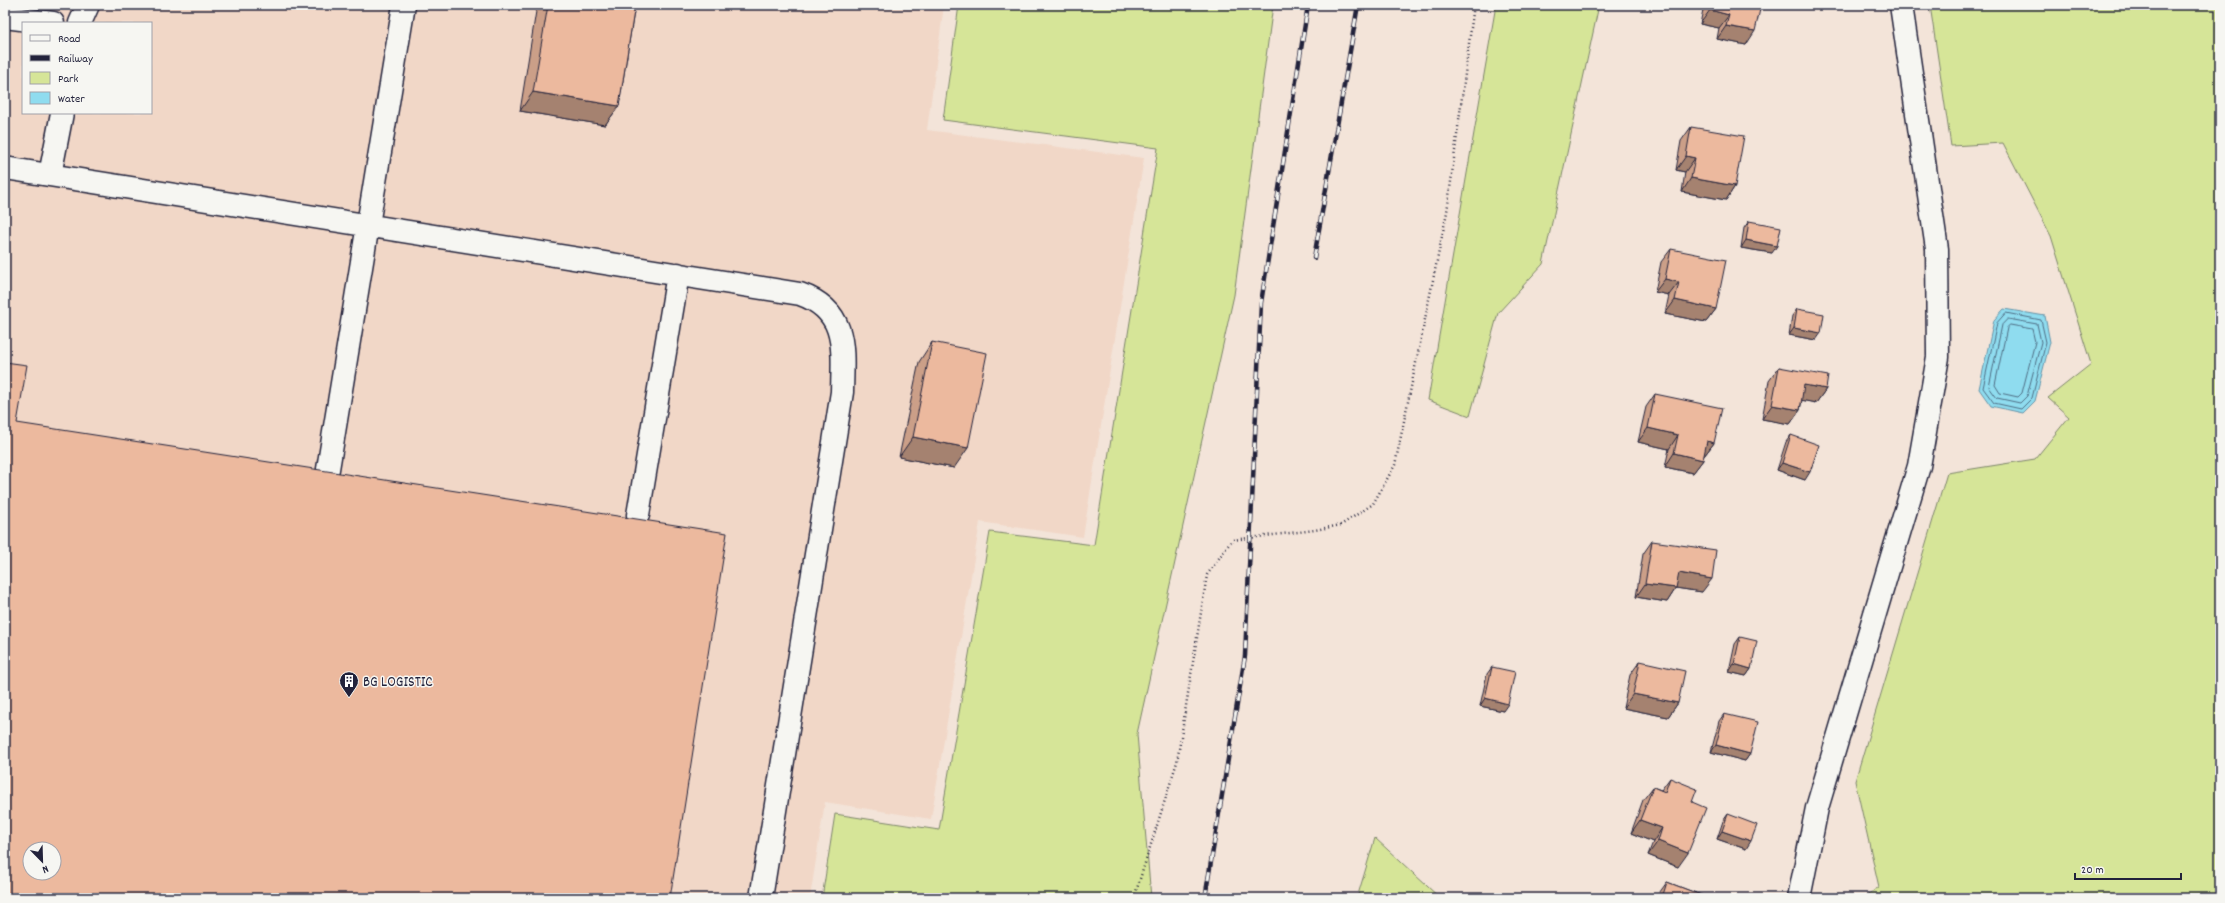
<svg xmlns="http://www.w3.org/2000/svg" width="2225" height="903" font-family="Dekko,sans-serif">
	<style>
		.built { fill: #f1d7c7; fill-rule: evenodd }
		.green { fill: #d6e598; stroke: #7c846a }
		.water { fill: #8fdcef; stroke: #6392a7 }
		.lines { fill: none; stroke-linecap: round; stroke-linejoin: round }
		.shore { stroke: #4e6c83; stroke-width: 1 }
		.minor-casing { stroke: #22223b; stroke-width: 25 }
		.path { stroke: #22223b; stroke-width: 2.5; stroke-dasharray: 1 3; stroke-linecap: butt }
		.minor { stroke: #f6f6f2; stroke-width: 22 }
		.rail-casing { stroke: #22223b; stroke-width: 4.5 }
		.rail { stroke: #f6f6f2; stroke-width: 3; stroke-dasharray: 9; stroke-linecap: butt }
		.wall { fill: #cb9f88; stroke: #22223b }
		.shaded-wall { fill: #a5826f; stroke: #22223b }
		.building { fill: #ecb99e; stroke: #22223b; fill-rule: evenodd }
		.labels { text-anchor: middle; stroke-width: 3; stroke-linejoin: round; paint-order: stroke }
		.poi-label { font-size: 15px; fill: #22223b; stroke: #f6f6f2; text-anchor: start }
	</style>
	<rect width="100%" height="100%" fill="#f3e4d9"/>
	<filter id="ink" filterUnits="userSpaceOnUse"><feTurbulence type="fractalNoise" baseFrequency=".025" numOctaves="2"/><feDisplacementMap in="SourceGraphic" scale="8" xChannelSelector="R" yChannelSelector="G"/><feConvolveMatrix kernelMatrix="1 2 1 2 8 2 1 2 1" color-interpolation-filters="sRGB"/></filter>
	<g filter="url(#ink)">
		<path class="built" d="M5,5h939l-17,125 217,28 -61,379 -103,-15 -49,297 -106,-17 -15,96h-805zM23,23h128v90h-128zM30,849h24v24h-24z"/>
		<path class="green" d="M959,5h314l-39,290 -97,439 14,164h-329l13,-84 104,16 51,-298 104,13 64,-397 -215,-28z
			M1496,5h103l-56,259 -45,49 -28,103 -42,-16z
			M1930,5h290v893h-357l16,-11 -24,-106 92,-308 88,-14 34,-42 -21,-19 43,-34 -40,-128 -48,-93 -52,3z
			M1375,838l65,60h-83z"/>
		<path class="water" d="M2004,309l41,7 5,26 -15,59 -12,12 -32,-7 -12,-17 15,-69z"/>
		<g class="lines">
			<path class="shore" d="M2006,313l35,7 5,22 -14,56 -11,11 -27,-6 -11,-15 14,-65z
				M2008,319l29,5 4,18 -14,54 -7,7 -23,-5 -8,-11 13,-62z
				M2010,325l22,4 3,13 -13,51 -4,4 -18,-4 -5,-8 12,-57z"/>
			<g class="minor-casing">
				<path id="minor" d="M5,17l48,6
					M80,23l8,-18
					M5,168l795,126c48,17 43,54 42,98l-81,506
					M50,175l12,-62
					M328,469l76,-464
					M638,515l40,-241
					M1799,898l18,-90 102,-342 19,-109 -1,-108 -36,-244"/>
			</g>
			<path class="path" d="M1134,898l43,-136 30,-187 25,-35 83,-10 26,-5 32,-21 22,-39 52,-253 27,-207"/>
			<use href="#minor" class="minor"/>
			<g class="rail-casing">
				<path id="rail" d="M1314,258l44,-253
					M1205,898l40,-242 16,-353 47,-298"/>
			</g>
			<use href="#rail" class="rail"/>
		</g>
		<path class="wall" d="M537,5h98l-16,101 -14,19 -85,-14z
			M1704,5h57l-15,40 -29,-6 2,-11 -19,-4z
			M1691,127l44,59 -9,14 -44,-8 3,-20 -9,-2 5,-29z
			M1749,221l23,32 -31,-5 3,-20z
			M1671,249l45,60 -10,13 -41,-8 4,-19 -14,-3 6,-30z
			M1797,309l19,31 -27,-5 3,-19z
			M932,342l22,126 -55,-11 20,-95z
			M1779,367l47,22 -10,14 -14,-3 -2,10 -10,14 -28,-5 7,-38z
			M1655,394l59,49 -10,13h-1v4l-10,13 -28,-6 4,-18 -31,-7 8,-35z
			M1791,435l14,45 -28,-10 9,-28z
			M1652,541l50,51 -26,-4 -9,14 -31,-5 7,-43z
			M1740,637l11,32 -5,7 -17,-4 6,-28z
			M1640,661l38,42 -10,14 -45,-9 7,-33z
			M1492,667l11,44 -23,-5 7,-32z
			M1724,714l26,40 -5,7 -34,-9 8,-31z
			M1670,778l22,24 -14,65 -30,-12 5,-13 -22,-9 12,-33 10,-13 8,3z
			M1728,814l18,35 -29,-10 6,-18z
			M1667,882l42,16h-53l1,-2z"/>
		<path class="shaded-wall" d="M1710,10l19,5 -10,13 -19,-4z
			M1726,26l29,5 -9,14 -29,-6z
			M533,92l86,14 -14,19 -85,-14z
			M1686,156l9,2 -10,14 -9,-2z
			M1691,178l44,8 -9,14 -44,-8z
			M1746,240l31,6 -5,7 -31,-5z
			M1665,279l14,3 -10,13 -14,-3z
			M1675,300l41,9 -10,13 -41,-8z
			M1794,328l27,5 -5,7 -27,-5z
			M1804,385l22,4 -10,14 -21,-4z
			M1772,405l28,5 -10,14 -28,-5z
			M1648,428l30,7 -9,14 -31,-7z
			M913,437l55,11 -14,20 -55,-11z
			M1707,441l7,2 -10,13 -7,-1z
			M1674,453l29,7 -10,13 -28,-6z
			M1782,463l28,9 -5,8 -28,-10z
			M1679,573l33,6 -10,13 -33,-5z
			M1645,584l31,4 -9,14 -31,-5z
			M1734,664l17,5 -5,7 -17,-4z
			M1633,694l45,9 -10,14 -45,-9z
			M1485,698l23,6 -5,7 -23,-5z
			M1716,745l34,9 -5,7 -34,-9z
			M1640,820l22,8 -9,14 -22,-9z
			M1722,831l29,10 -5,8 -29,-10z
			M1658,841l30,12 -10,14 -30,-12z"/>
		<path class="building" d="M548,5h87l-16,101 -86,-14z
			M1711,5h50l-6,26 -29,-5 3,-11 -19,-5z
			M1691,127l53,9 -9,50 -44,-8 4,-20 -9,-2z
			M1749,221l32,6 -4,19 -31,-6z
			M1671,249l55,11 -10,49 -41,-9 4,-18 -14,-3z
			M1797,309l27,5 -3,19 -27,-5z
			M932,342l55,11 -19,95 -55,-11z
			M5,362l22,3 -10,58 710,110 -57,365h-665zM30,849h24v24h-24z
			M1779,367l49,9 -2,13 -22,-4 -4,25 -28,-5z
			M1655,394l67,14 -8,35 -7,-2 -4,19 -29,-7 4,-18 -30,-7z
			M1791,435l28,10 -9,27 -28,-9z
			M1652,541l64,9 -4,29 -33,-6 -3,15 -31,-4z
			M1740,637l17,4 -6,28 -17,-5z
			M1640,661l45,10 -7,32 -45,-9z
			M1492,667l23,5 -7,32 -23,-6z
			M1724,714l34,8 -8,32 -34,-9z
			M1670,778l27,11 -5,13 14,6 -18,45 -30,-12 4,-13 -22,-8 13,-33 12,5z
			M1728,814l29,11 -6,16 -29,-10z
			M1667,882l42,16h-47z"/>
	</g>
	<defs>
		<g id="building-pin" transform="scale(1)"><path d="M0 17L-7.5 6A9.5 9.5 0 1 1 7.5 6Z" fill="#22223b" stroke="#f6f6f2"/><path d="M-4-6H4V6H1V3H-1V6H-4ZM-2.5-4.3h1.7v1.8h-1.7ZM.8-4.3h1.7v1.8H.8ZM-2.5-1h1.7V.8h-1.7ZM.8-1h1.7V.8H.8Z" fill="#fff"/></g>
	</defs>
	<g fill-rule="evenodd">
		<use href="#building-pin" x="349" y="681"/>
	</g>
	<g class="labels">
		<g class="poi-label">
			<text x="363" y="686">BG LOGISTIC</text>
		</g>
	</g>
	<rect width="2225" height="903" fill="none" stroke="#f6f6f2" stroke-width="20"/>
	<rect x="10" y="10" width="2205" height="883" fill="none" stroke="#22223b" stroke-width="1.5" filter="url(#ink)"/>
	<rect x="22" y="22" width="130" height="92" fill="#f6f6f2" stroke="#a1a1a9"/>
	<rect x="30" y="35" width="20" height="6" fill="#f6f6f2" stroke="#a1a1a9"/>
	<text x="58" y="42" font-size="12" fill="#22223b">Road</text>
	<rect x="30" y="55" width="20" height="6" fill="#22223b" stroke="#a1a1a9"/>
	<text x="58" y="62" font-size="12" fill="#22223b">Railway</text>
	<rect x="30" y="72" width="20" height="12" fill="#d6e598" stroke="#a1a1a9"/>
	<text x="58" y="82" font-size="12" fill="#22223b">Park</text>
	<rect x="30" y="92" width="20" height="12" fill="#8fdcef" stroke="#a1a1a9"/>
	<text x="58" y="102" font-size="12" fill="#22223b">Water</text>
	<g transform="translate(42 861) rotate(157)"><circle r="19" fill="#f6f6f2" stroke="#a1a1a9"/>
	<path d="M0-3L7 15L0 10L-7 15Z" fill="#22223b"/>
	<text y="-6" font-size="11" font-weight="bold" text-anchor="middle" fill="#22223b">N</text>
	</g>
	<path d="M2075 873v6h106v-6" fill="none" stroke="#22223b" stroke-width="2"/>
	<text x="2081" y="873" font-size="12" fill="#22223b" stroke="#f6f6f2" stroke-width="3" paint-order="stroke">20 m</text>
</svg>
